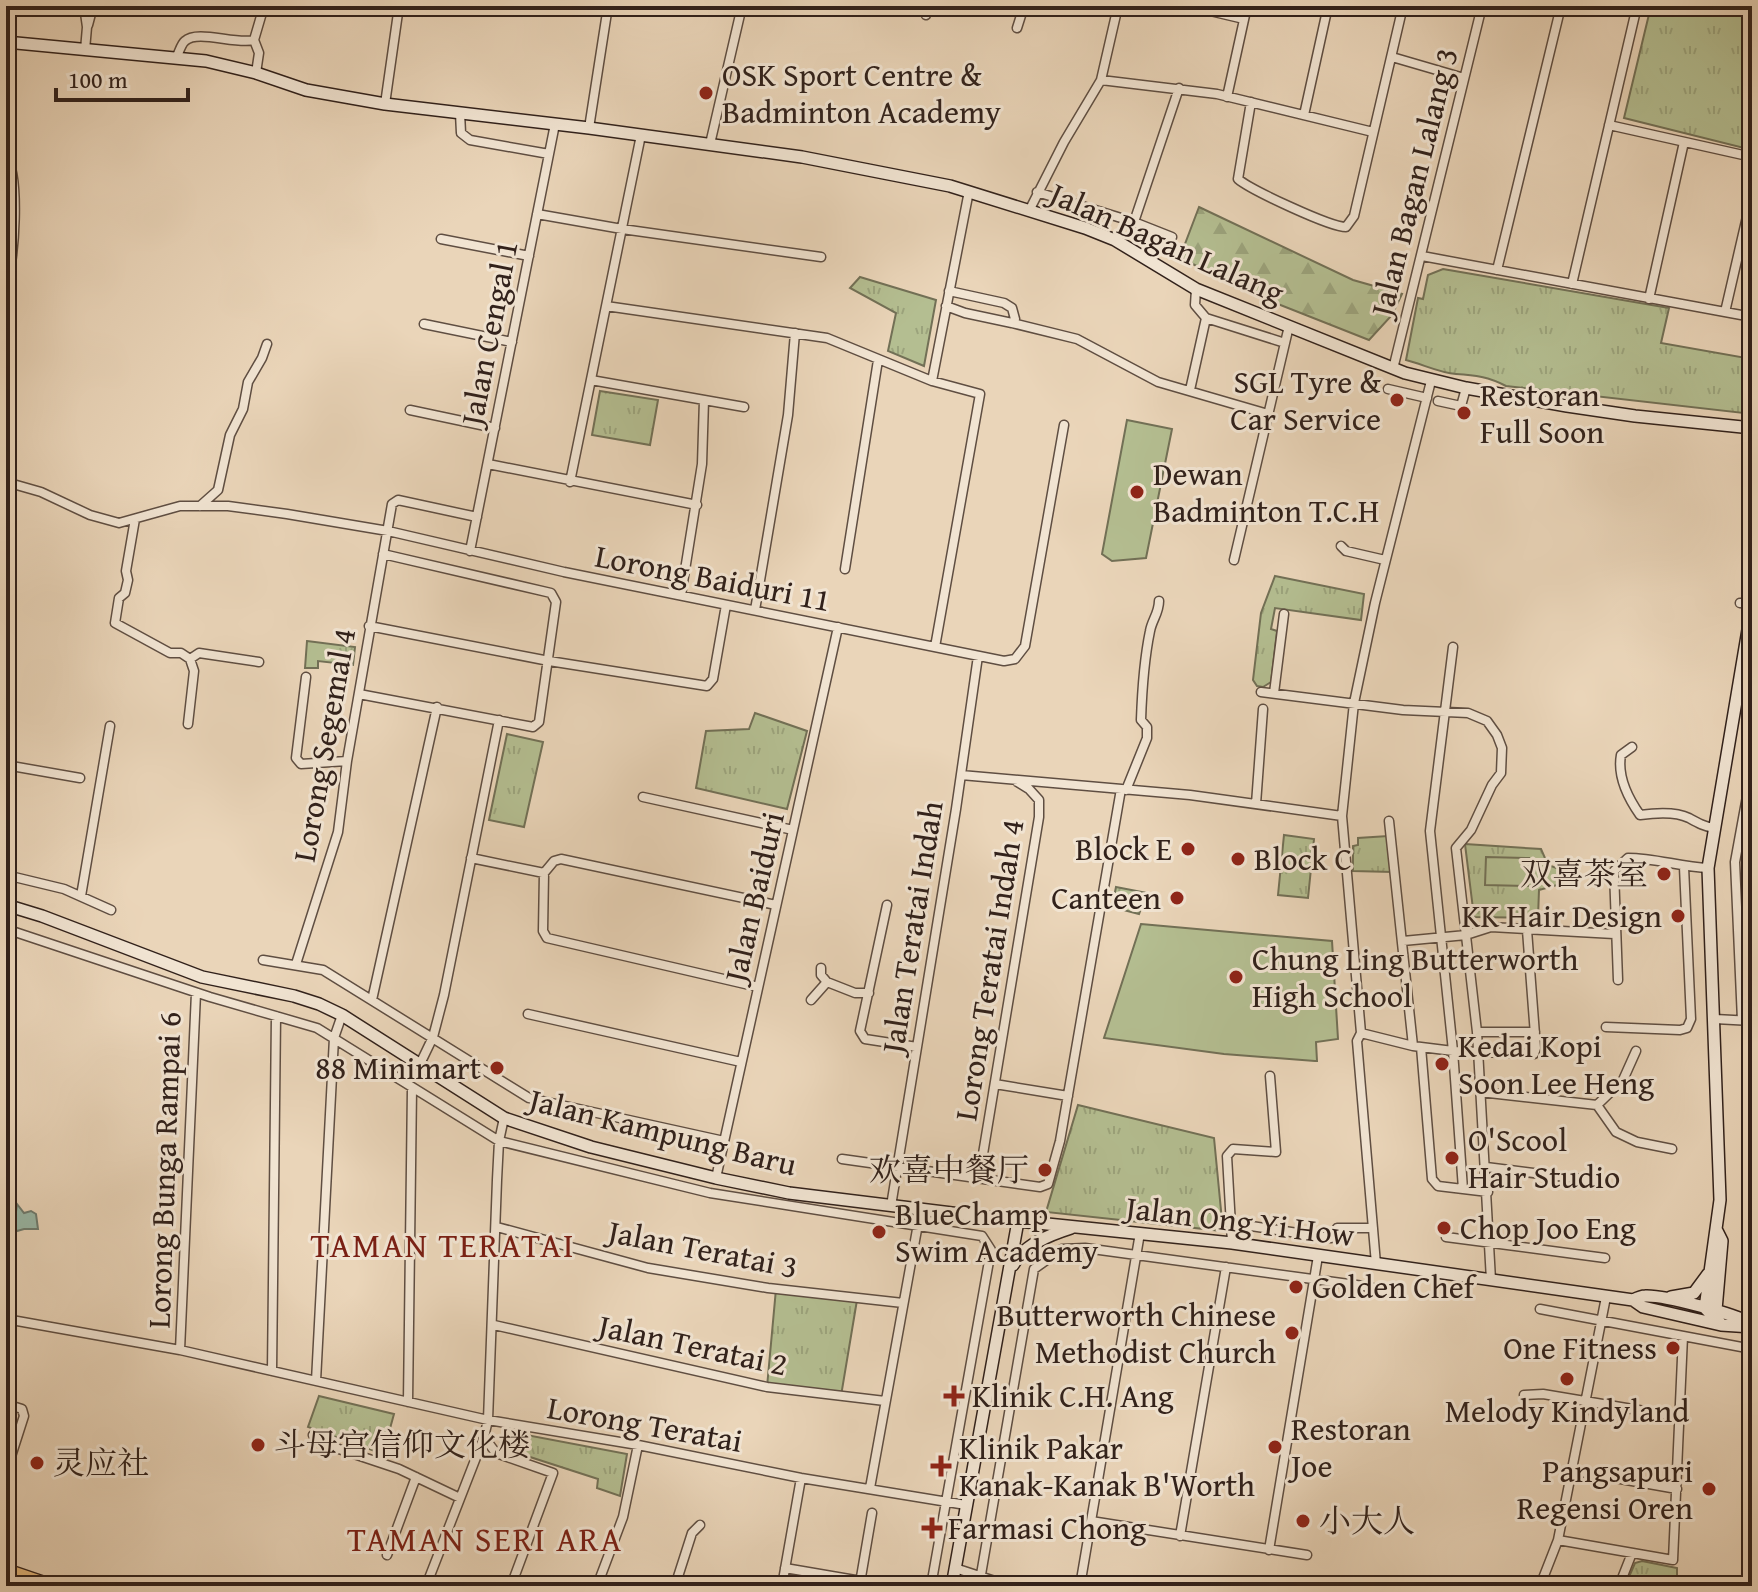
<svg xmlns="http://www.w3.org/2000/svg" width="1758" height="1592" font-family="'Gentium Book Plus','Noto Serif SC',serif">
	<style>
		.grass { fill: url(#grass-tufts); stroke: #727056; stroke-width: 2 }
		.forest { fill: url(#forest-firs); stroke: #727056; stroke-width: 2 }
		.pitch { fill: #b4be91; stroke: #727056; stroke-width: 2 }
		.water { fill: #99b9a9; stroke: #6f7c70; stroke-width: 2 }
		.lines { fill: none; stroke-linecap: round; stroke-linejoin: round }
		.street-casing { stroke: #5f4e42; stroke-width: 11 }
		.secondary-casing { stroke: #31211b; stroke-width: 14 }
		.primary-casing { stroke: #31211b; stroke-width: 15 }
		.street { stroke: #f1e4d2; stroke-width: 8 }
		.secondary { stroke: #f1e4d2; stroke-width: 11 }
		.primary { stroke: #e5ba7c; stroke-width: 12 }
		.poi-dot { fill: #8f2418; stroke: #f1e4d2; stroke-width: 3 }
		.labels { text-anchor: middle; stroke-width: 6; stroke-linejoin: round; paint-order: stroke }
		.poi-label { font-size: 32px; fill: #31211b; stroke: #f1e4d2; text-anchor: start }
		.street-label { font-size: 32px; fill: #31211b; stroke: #f1e4d2 }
		.neighbourhood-label { font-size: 34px; letter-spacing: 2px; fill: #7a1f14; stroke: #f1e4d2 }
	</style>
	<defs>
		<pattern id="grass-tufts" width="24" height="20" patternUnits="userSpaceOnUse" patternTransform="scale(2)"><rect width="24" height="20" fill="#b4be91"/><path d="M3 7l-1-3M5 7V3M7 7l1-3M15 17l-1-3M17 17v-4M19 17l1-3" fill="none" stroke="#9ba37c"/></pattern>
		<pattern id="forest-firs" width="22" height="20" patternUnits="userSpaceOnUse" patternTransform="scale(2)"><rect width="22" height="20" fill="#b4be91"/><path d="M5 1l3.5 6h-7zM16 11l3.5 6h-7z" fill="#9ba37c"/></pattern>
	</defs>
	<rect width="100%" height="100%" fill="#ead5b9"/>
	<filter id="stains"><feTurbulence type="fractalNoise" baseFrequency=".0025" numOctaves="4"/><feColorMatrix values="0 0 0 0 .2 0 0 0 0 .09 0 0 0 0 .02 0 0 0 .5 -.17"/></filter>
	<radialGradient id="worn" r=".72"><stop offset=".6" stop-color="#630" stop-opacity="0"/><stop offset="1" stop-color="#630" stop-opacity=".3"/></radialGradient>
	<path class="grass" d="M1651,6h101v144l-128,-32z
		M1443,269l226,39 -8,35 91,16v55l-246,-28c-17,-9 -31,-11 -50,-12 -16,-1 -34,-10 -50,-14l12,-62 5,1 5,-24z
		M860,277l76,23 -12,66 -36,-15 8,-38 -46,-25z
		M600,391l58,9 -8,45 -58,-10z
		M1275,576l89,18 -3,26 -86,-12 -4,21 6,2 -6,51 -8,5 -6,-1 -4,-6 8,-67z
		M307,641l48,6 -2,18 -35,-4v7h-13z
		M755,713l52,18 -20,78 -91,-21 10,-57 43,-2z
		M507,734l36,8 -19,85 -35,-7z
		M1284,835l30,4 -6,59 -30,-3z
		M1388,836l4,36 -39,-1v-25l5,-1v-7z
		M1465,844l76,5 7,16 14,5h14l-3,17 -16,-2 -18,5 -1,28 -64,-1z
		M1116,887l31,6 -8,21 -27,-7z
		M1078,1105l136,33 9,93 -177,-19z
		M776,1289l81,11 -16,96 -74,-9z
		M319,1396l75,18 -11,40 -75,-27z
		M505,1431l122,23 -7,42 -23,-8 1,-9 -99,-32z
		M1642,1561l35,7v18h-52l10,-23z"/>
	<path class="forest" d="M1199,207l154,73 49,14 -10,21 -23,25 -134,-53 -55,-30z"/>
	<path class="pitch" d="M1127,420l45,9 -26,129 -34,3 -10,-7z
		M1486,857l43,1 -1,28 -43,-1z
		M1141,924l191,17 6,98 -22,3 1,19h-2l-91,-7 -120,-16z"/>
	<path class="water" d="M17,1204l7,9 7,-2 5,3 2,15h-14l-7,2 -3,-4z"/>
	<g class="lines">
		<g class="street-casing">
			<path id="street" d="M84,6l3,21 -2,23
				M1189,6l55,13
				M926,15l3,-9
				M88,25l5,-19
				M1017,28l7,-22
				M1392,57l72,21
				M176,58c3,-5 5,-14 9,-17 12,-12 51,4 69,-1
				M256,73l3,-20 -5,-13 10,-34
				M1101,80l116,14 156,38
				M1227,97l20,-91
				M1251,102l-13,77c13,11 92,48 108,48l8,-11 49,-210
				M385,104l14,-98
				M460,113l1,20 9,7 79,14
				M1304,115l24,-109
				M1609,125l143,32
				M589,128l19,-122
				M710,144l32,-138
				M6,157c14,16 9,106 0,127
				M1037,192l97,30 38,15
				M1030,209l34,-67 37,-62 17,-74
				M537,214l85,15 199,28
				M1134,222l45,-134
				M441,239l88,17
				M1422,256l330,61
				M1497,270l64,-264
				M1572,284l65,-278
				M1196,289l-1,16 11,13 79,25
				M1649,299l35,-157
				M606,306l221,32 105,43 48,13 -45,253
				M946,306l19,7 47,10 3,-4 -3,-11 -8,-5 -55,-12
				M1725,312l27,-117
				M1012,323l65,16 81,43 110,32
				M424,324l88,18
				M1393,369l89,-363
				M591,380l153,27
				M932,381l37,-190
				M1388,389l39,9
				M1190,390l16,-72
				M1438,401l23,5 5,-18
				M410,410l85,18
				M488,464l209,41
				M6,482l35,10 49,23 29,8 61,-17h48l59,8 101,17 176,41 440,89 11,-2 10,-13 39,-221
				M570,482l71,-347
				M200,506l18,-16 12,-55 13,-26 5,-27 14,-24 5,-14
				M135,519l-9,52 2,9 -3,13 -6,5 -4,25 55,30h11l9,6 9,-6 60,9
				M1341,546l5,5 39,9
				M470,551l85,-427
				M1234,560l55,-234
				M845,569l33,-209
				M681,595l21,-131 2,-64
				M1740,603l12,1
				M755,610l33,-195 7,-82
				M369,626l180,35 158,25 6,-7 13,-74
				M1453,647l-23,184 23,220 10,138
				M306,677l-10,81 5,6 46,-3
				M1261,692l142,18 65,3 19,8 10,14 5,13 -1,25 -9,12 -21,45 -15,18 21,184 14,248
				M1274,693l10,-79
				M359,694l174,33 6,-5 17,-120 -5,-9 -168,-39
				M188,724l6,-53 -4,-12
				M1632,747l-11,8c-4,22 7,43 19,60 14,-2 35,-4 49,3 9,5 14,8 25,10
				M6,765l74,13
				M961,775l229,20 152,21
				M1126,790l21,-52v-11l-6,-7c1,-29 3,-60 9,-89 2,-11 9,-18 9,-30
				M643,797l150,33
				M1256,804l7,-95
				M1389,821l24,225
				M471,858l73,15
				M6,875l58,14 47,21
				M81,896l29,-170
				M887,905l-27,126 5,8 52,8
				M6,929l204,68 107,31 182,113 211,52 272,43 9,14 -60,336
				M1403,941l63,-6 25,-8 123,7
				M263,960l60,10 206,128 195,43
				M296,964l42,-132 9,-71 45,-257 6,-4 79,17
				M821,968v7l6,7 28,11h14
				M1618,980l-4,-109 14,-13c27,0 53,9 80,10
				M758,987l-211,-49 -4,-7 1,-58 10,-12 7,-2 215,46
				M372,1000l65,-293
				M811,1000l16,-18
				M528,1014l213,48
				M1715,1019l37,2
				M1742,1020l-7,-158 17,-93
				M1606,1027l74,3 7,-2 4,-9 -7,-152
				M1477,1032h58
				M1361,1033l52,13 40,5 81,3 2,-6 -9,-118
				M1421,1047l11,132 6,7 50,6
				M420,1064l13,-27 11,-42 55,-275
				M995,1084l73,12
				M1480,1092l117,13 19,27 21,10 35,7
				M1597,1105l26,-25 13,-29
				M842,1159l198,28 8,-3 12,-43 61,-352
				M1486,1167l110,14
				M716,1178l122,-551
				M979,1178l60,-361v-17l-10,-11 -13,-8
				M891,1206l65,-397 22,-153
				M1231,1223l100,15 6,-10h36
				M497,1227l151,41 120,20 135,15
				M1446,1237l159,21
				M1232,1243l-5,-87 6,-7 43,3 -6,-76
				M1376,1264l-19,-223 4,-8 -19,-217 12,-113 21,-100 56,-222
				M1540,1309l212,40
				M6,1319l174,31 308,70 150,25 163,33 165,27
				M494,1325l273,62 118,14
				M180,1350l16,-357
				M272,1371l4,-355
				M316,1381l18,-343 8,-23
				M1524,1395l19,-1 137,23
				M408,1402l4,-314
				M6,1404l16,5 2,7 -18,56
				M313,1435l23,13 63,21 61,29
				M484,1437l12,16 57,20 -42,113
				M1570,1470l107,19
				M870,1488l48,-264
				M1091,1521l216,34
				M1180,1536l46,-269
				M1558,1540l115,20 10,-224
				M1269,1550l49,-294
				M387,1555l29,-78
				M785,1568l76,13
				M955,1568l55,18
				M860,1583l12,-70
				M426,1586l58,-149 4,-17 9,-240 2,-39 5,-23
				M597,1586l26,-69 15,-72
				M675,1586l17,-53 8,-8
				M782,1586l19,-108
				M979,1586l55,-317 28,-20 23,-1 286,39
				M1080,1586l60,-353
				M1540,1586l18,-46 48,-243
				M1619,1586l13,-33"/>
		</g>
		<g class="secondary-casing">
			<path id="secondary" d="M6,42l200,19 50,12 50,17 79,14 204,24 213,29 148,29 135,42 30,12 81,49 209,84 61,15 101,18 68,10 117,12
				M6,905l36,11 160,61 92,19 25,8 23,11 162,103 87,29 125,31 73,15 229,28 214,22 401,57 10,7 78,18 31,2
				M1013,1265c11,-20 36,-30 58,-37
				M1671,1297l23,-4 14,-19
				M1633,1300c2,-1 9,-4 12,-4 20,-1 90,18 107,28
				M1716,1310l6,-69 -5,-10
				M1721,1324l-16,-16 15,-108 -12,-332 44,-262
				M952,1586l66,-365"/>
		</g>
		<g class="primary-casing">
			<path id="primary" d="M6,1570l47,16
				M6,1583l9,3"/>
		</g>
		<use href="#street" class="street"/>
		<use href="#secondary" class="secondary"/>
		<use href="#primary" class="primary"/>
	</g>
	<g class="poi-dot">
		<circle cx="706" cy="93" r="8"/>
		<circle cx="1397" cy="400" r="8"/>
		<circle cx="1464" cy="413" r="8"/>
		<circle cx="1137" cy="492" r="8"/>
		<circle cx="1188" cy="849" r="8"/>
		<circle cx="1238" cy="859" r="8"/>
		<circle cx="1664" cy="874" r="8"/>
		<circle cx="1177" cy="898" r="8"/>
		<circle cx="1678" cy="916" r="8"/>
		<circle cx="1236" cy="977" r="8"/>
		<circle cx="1442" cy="1064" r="8"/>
		<circle cx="497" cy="1068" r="8"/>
		<circle cx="1452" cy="1158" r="8"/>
		<circle cx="1045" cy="1170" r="8"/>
		<circle cx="1444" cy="1228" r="8"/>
		<circle cx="879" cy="1232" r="8"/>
		<circle cx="1296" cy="1287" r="8"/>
		<circle cx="1292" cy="1333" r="8"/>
		<circle cx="1673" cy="1348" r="8"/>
		<circle cx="1567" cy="1379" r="8"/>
		<path d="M950 1384h8v8h8v8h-8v8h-8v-8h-8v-8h8z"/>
		<circle cx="258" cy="1445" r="8"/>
		<circle cx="1275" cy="1447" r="8"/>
		<circle cx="37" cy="1463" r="8"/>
		<path d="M937 1454h8v8h8v8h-8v8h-8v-8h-8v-8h8z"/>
		<circle cx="1709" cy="1489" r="8"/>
		<circle cx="1303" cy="1521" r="8"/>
		<path d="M928 1516h8v8h8v8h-8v8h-8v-8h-8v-8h8z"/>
	</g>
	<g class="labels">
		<g class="poi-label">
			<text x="722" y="86">OSK Sport Centre &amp;<tspan x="722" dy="37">Badminton Academy</tspan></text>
			<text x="1381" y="393" text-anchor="end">SGL Tyre &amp;<tspan x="1381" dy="37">Car Service</tspan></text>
			<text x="1480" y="406">Restoran<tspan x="1480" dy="37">Full Soon</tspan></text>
			<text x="1153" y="485">Dewan<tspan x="1153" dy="37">Badminton T.C.H</tspan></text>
			<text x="1172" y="860" text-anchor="end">Block E</text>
			<text x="1254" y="870">Block C</text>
			<text x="1648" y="885" text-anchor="end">双喜茶室</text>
			<text x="1161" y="909" text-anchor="end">Canteen</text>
			<text x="1662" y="927" text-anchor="end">KK Hair Design</text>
			<text x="1252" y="970">Chung Ling Butterworth<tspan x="1252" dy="37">High School</tspan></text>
			<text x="1458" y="1057">Kedai Kopi<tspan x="1458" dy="37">Soon Lee Heng</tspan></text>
			<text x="481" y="1079" text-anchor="end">88 Minimart</text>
			<text x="1468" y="1151">O'Scool<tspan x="1468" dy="37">Hair Studio</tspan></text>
			<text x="1029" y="1181" text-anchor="end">欢喜中餐厅</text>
			<text x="895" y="1225">BlueChamp<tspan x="895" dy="37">Swim Academy</tspan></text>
			<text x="1460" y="1239">Chop Joo Eng</text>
			<text x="1312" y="1298">Golden Chef</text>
			<text x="1276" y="1326" text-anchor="end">Butterworth Chinese<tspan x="1276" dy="37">Methodist Church</tspan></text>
			<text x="1657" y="1359" text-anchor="end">One Fitness</text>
			<text x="972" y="1407">Klinik C.H. Ang</text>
			<text x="1567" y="1422" text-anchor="middle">Melody Kindyland</text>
			<text x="1291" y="1440">Restoran<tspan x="1291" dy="37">Joe</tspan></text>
			<text x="274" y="1456">斗母宫信仰文化楼</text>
			<text x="959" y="1459">Klinik Pakar<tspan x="959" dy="37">Kanak-Kanak B'Worth</tspan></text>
			<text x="53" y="1474">灵应社</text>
			<text x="1693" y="1482" text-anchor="end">Pangsapuri<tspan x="1693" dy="37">Regensi Oren</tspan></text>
			<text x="1319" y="1532">小大人</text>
			<text x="948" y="1539">Farmasi Chong</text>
		</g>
		<g class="street-label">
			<text transform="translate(1414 182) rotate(-76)" y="11">Jalan Bagan Lalang 3</text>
			<text transform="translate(1167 243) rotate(24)" y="11">Jalan Bagan Lalang</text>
			<text transform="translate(489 333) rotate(-79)" y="11">Jalan Cengal 1</text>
			<text transform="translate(713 578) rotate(11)" y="11">Lorong Baiduri 11</text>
			<text transform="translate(324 745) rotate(-80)" y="11">Lorong Segemal 4</text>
			<text transform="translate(754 897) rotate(-77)" y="11">Jalan Baiduri</text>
			<text transform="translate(912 927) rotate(-81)" y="11">Jalan Teratai Indah</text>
			<text transform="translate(989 970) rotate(-81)" y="11">Lorong Teratai Indah 4</text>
			<text transform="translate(663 1132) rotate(14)" y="11">Jalan Kampung Baru</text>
			<text transform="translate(164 1170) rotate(-88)" y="11">Lorong Bunga Rampai 6</text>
			<text transform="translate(1240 1221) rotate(7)" y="11">Jalan Ong Yi How</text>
			<text transform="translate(703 1249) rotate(11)" y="11">Jalan Teratai 3</text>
			<text transform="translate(693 1345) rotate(12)" y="11">Jalan Teratai 2</text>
			<text transform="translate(645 1424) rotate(10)" y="11">Lorong Teratai</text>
		</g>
		<g class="neighbourhood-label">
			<text x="443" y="1257">TAMAN TERATAI</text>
			<text x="485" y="1551">TAMAN SERI ARA</text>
		</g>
	</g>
	<rect width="1758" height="1592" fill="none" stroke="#ead5b9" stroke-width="32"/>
	<rect x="8" y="8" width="1742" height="1576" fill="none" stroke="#31211b" stroke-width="4"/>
	<rect x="16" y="16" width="1726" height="1560" fill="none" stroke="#31211b" stroke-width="2"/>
	<path d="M56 88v12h132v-12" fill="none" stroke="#31211b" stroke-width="4"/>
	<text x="68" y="88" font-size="24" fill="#31211b" stroke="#f1e4d2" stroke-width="6" paint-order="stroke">100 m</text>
	<rect width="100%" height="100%" filter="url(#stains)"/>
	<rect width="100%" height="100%" fill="url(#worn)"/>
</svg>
